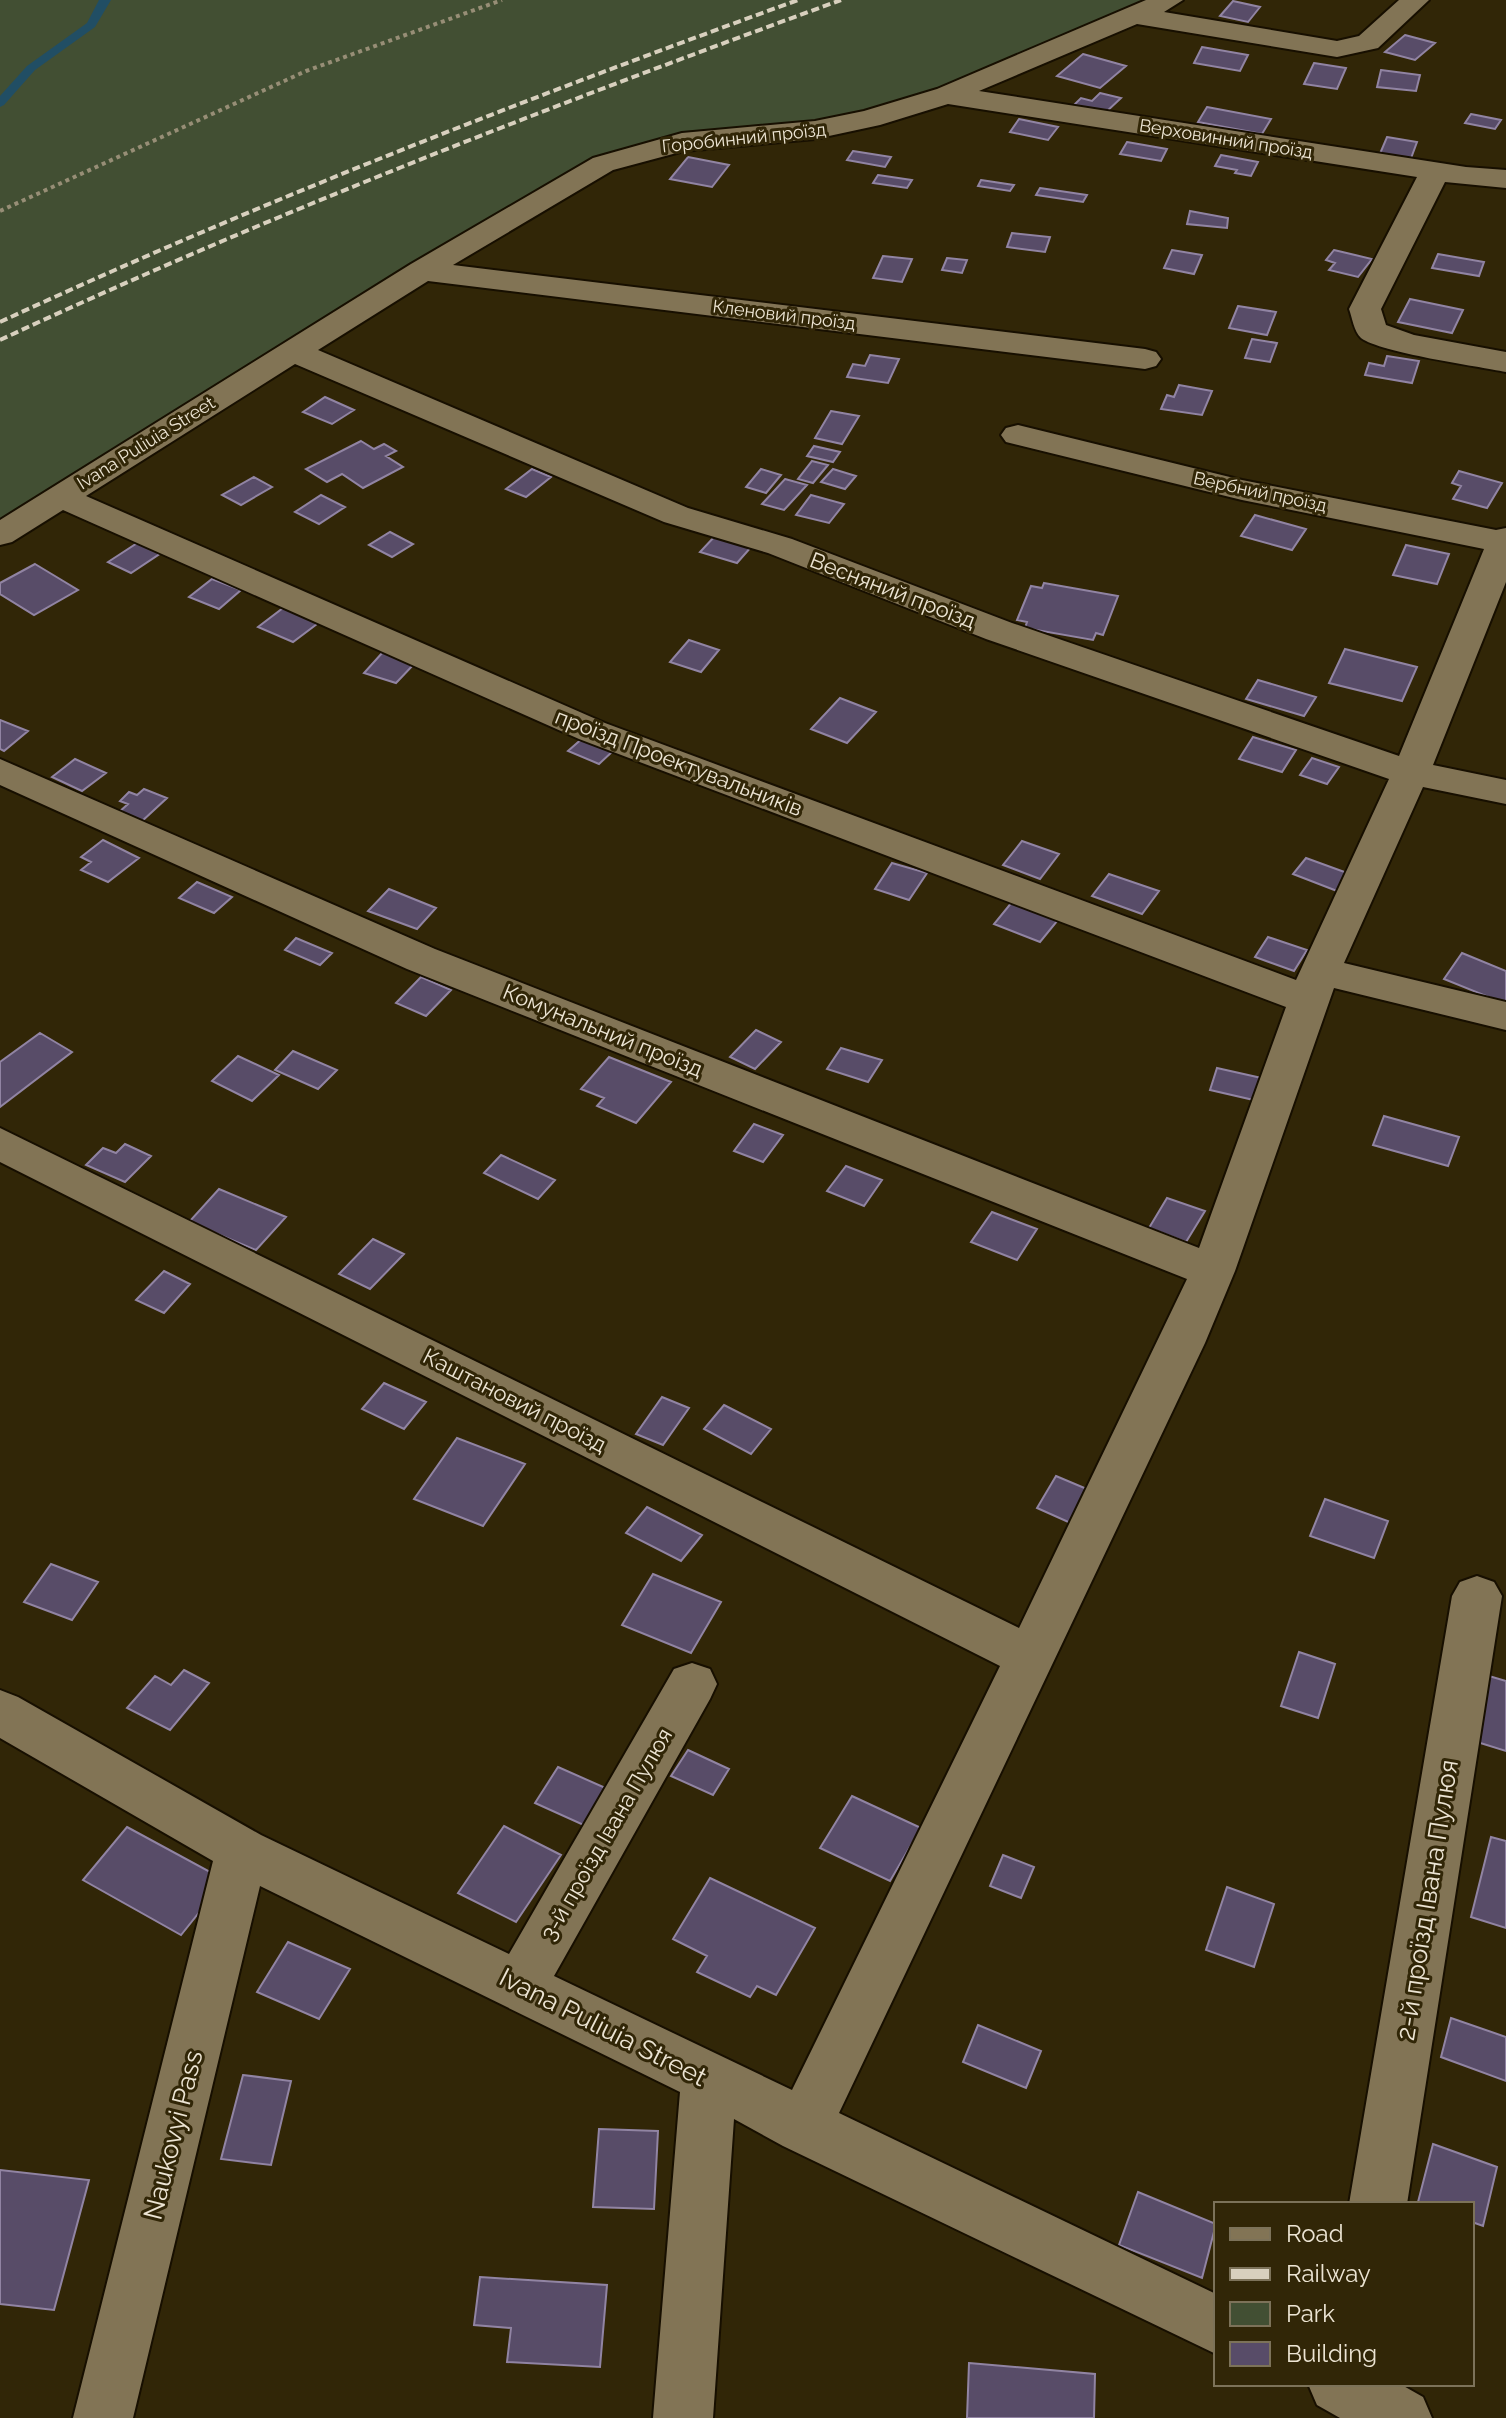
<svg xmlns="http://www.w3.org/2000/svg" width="1506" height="2418" font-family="Raleway,sans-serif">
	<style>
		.green { fill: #424f33 }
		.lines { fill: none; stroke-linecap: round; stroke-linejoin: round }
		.stream { fill: #214e64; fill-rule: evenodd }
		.building { fill: #584c68; stroke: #9184a3; stroke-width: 2 }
		.street-casing { stroke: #170f00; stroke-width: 4 }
		.path { stroke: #978e76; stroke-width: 4; stroke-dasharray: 4 4; stroke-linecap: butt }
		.street { fill: #827455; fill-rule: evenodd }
		.rail { stroke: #d8d0be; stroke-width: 4; stroke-dasharray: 8 4; stroke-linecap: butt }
		.labels { text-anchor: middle; stroke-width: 6; stroke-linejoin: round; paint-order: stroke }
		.far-street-label { font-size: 18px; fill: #ece4d3; stroke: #312607 }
		.street-label { font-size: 22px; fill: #ece4d3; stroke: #312607 }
		.near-street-label { font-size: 26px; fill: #ece4d3; stroke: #312607 }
	</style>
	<rect width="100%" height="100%" fill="#312607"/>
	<path class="green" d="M0,0h1169l-266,109 -280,47 -623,379z"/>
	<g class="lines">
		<path class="stream" d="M99,0h12l-16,27 -60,43 -31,35 -4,2v-11l27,-30 60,-43z"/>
	</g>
	<path class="building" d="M1233,1l27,6 -12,15 -28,-6z
		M1405,35l30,8 -20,17 -30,-8z
		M1202,47l46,8 -8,16 -46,-8z
		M1083,54l43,12 -26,22 -43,-12z
		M1314,63l32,5 -9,21 -33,-5z
		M1381,70l39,5 -4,16 -39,-4z
		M1100,93l21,5 -17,16 -32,-7 9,-9 11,3z
		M1207,107l64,12 -9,15 -64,-12z
		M1471,114l30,6 -6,9 -30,-6z
		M1019,119l39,8 -10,13 -38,-8z
		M1387,137l30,5 -7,19 -31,-5z
		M1127,142l40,7 -6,12 -41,-7z
		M853,151l38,6 -6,10 -38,-7z
		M1221,155l37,7 -7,14 -16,-3 2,-3 -22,-4z
		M688,157l41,8 -17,22 -42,-8z
		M878,175l34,5 -5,8 -34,-5z
		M981,180l33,5 -4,6 -32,-5z
		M1040,188l47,7 -4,7 -47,-7z
		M1190,211l38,7 -1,10 -40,-4z
		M1012,233l38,4 -5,15 -38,-5z
		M1172,250l30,5 -8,19 -30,-6z
		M1334,250l38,9 -14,18 -29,-7 6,-7 -9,-3z
		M1438,254l46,8 -5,14 -47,-8z
		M883,256l29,3 -10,23 -29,-4z
		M947,258l20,2 -5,13 -20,-3z
		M1410,299l53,11 -11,23 -54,-11z
		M1238,306l38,6 -9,23 -38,-7z
		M1252,339l25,4 -7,19 -25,-4z
		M870,355l29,4 -11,24 -41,-6 6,-13 12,2z
		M1387,356l32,5 -7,22 -47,-8 4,-12 15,3z
		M1179,385l33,6 -10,24 -41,-6 6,-14 7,2z
		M325,397l29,13 -22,14 -29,-12z
		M831,411l28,5 -17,28 -27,-6z
		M361,441l13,8 10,-5 12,7 -10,5 17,11 -40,21 -21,-14 -15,8 -21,-13z
		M814,446l26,6 -7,10 -26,-6z
		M812,461l16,4 -15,18 -15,-4z
		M532,469l19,8 -25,20 -20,-8z
		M761,469l20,6 -15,18 -20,-6z
		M833,469l23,7 -11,13 -24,-7z
		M1459,471l43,12 -15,25 -34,-9 8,-13 -9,-3z
		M254,477l18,10 -31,18 -19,-10z
		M785,479l22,6 -23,25 -22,-6z
		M321,495l24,12 -26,17 -24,-12z
		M811,495l33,9 -15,19 -33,-8z
		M1255,515l51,14 -14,21 -51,-14z
		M390,532l23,12 -21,13 -23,-12z
		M716,535l36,11 -15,17 -37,-11z
		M142,540l22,11 -33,22 -23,-11z
		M1406,545l43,9 -12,30 -44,-9z
		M35,564l43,26 -44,25 -34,-21v-11z
		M212,579l29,11 -22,19 -30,-12z
		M1044,583l74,13 -15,39 -7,-2 -3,7 -68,-12 2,-6 -10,-2 14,-34 11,2z
		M287,605l34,16 -28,21 -35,-15z
		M689,640l30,10 -18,22 -31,-10z
		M1345,649l72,18 -15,34 -73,-18z
		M383,652l33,10 -20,21 -32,-10z
		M1258,680l58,17 -12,19 -58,-17z
		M840,698l36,14 -29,31 -36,-14z
		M0,720l28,11 -24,20 -4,-2z
		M584,737l30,13 -15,14 -31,-13z
		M1253,737l43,13 -14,22 -43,-13z
		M1312,758l27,9 -12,17 -27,-9z
		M75,759l31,14 -24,18 -30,-14z
		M144,789l23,9 -26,24 -23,-9 10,-9 -8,-3 9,-9 8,3z
		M103,840l36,18 -31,24 -27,-12 10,-8 -10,-5z
		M1022,841l37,13 -19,25 -37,-14z
		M1306,858l44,16 -13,17 -44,-17z
		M892,863l35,10 -18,27 -34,-11z
		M1109,874l50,17 -17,23 -50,-18z
		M197,882l35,15 -18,16 -35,-15z
		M389,889l47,19 -19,21 -49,-18z
		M1012,902l46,18 -18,22 -46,-18z
		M1268,937l39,13 -13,21 -39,-14z
		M296,938l36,15 -12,12 -35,-15z
		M1462,953l44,18v33l-62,-25z
		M421,977l30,13 -25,26 -30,-13z
		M756,1030l25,12 -26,27 -25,-12z
		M40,1033l32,19 -72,55v-45z
		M841,1048l41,12 -14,22 -41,-13z
		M293,1051l44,19 -19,19 -43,-19z
		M238,1056l41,19 -27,26 -40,-20z
		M609,1057l62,25 -35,41 -39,-17 7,-8 -23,-9z
		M1217,1068l49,11 -8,22 -48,-11z
		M1384,1116l75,21 -11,29 -75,-21z
		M754,1124l29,11 -20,27 -29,-11z
		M125,1144l26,12 -26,26 -39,-17 17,-17 13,5z
		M501,1155l54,25 -17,19 -54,-26z
		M846,1166l36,14 -18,26 -37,-15z
		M219,1189l67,28 -30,33 -67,-28z
		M1167,1198l38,13 -19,31 -37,-14z
		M992,1212l45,17 -20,31 -46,-18z
		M373,1239l31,15 -34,35 -31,-15z
		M164,1271l26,13 -26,29 -28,-13z
		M384,1383l42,19 -22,27 -42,-20z
		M662,1397l27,11 -26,37 -27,-11z
		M724,1405l47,24 -20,25 -47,-25z
		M457,1438l68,26 -42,62 -69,-27z
		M1056,1476l38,16 -19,33 -38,-17z
		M1325,1499l63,22 -14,37 -64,-22z
		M647,1507l55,28 -21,26 -55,-28z
		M51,1564l47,18 -26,38 -48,-18z
		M653,1574l68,28 -30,51 -69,-28z
		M1299,1652l36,12 -17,54 -37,-12z
		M184,1670l25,13 -39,47 -43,-22 28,-32 16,9z
		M1489,1676l17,5v70l-32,-10z
		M688,1750l41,19 -16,26 -42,-19z
		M558,1767l52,23 -22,37 -53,-24z
		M852,1796l69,32 -31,53 -70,-33z
		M504,1826l57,29 -45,67 -58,-29z
		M127,1827l98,53 -44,55 -98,-55z
		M1491,1837l15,4v87l-35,-11z
		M1003,1855l31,12 -13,31 -31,-12z
		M710,1878l105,50 -39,67 -19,-9 -7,11 -53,-25 10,-16 -34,-17z
		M1227,1887l47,17 -20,63 -48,-17z
		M288,1942l62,27 -31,50 -62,-27z
		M1451,2018l55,19v44l-65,-24z
		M978,2025l63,26 -15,37 -63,-26z
		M243,2075l48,6 -20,84 -50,-6z
		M599,2129l59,2 -4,78 -61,-2z
		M1433,2144l64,23 -14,59 -11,-4v-18l-54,-2z
		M0,2170l89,10 -35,130 -54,-6z
		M1138,2192l78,32 -14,54 -83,-33z
		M480,2277l127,8 -7,82 -93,-5 4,-34 -37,-3z
		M969,2363l126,11 -1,44h-127z"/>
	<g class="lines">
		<g class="street-casing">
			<path id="street" d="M1146,0h37l-19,12 173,29 22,-5 40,-36h30l-51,48 -41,9 -200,-33 -158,67 487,76 40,3v18l-61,-6 -64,127 5,16 28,10 92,17v20c-29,-6 -125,-19 -145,-34 -7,-6 -9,-21 -12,-29l68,-132 -469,-73 -68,21 -65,14 -131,12 -71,19 -160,95 692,84 11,3 5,7 -5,7 -11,3 -717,-88 -110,69 370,158 104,31 220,84 387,133 85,-207 -242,-49 -236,-58 -5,-7 5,-7 12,-3 224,55 254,50 10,-2v54l-73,183 73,15v24l-83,-17 -79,176 162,39v28l-172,-42 -99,283 -30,72 -366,770 377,181v60l-433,-208 -49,-27 -21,299h-60l27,-326 -420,-206 -127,532h-60l140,-557 -213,-123v-48l18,7 243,138 248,119 165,-285 18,-6 18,6 7,15 -7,15 -156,277 238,114 208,-424 -1000,-504v-34l1019,500 168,-349 -780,-310 -407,-184v-26l435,190 764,299 87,-241 -707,-268 -516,-229 -51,32 -12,3v-25l411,-256 182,-106 89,-25 133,-12 49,-10 73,-22zM295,364l369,158 104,31 218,86 403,140 -93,201 -691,-257 -519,-227z
				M1477,1576l17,6 8,14 -95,608h-58l103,-608 8,-14z
				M1308,2384h92l23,13 9,21h-92l-23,-13z"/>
		</g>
		<path class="path" d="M0,211l306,-140 196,-71"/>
		<use href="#street" class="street"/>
		<path class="rail" d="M0,322c261,-121 528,-224 798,-322
			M0,340c275,-128 556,-236 841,-340"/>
	</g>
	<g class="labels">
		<g class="far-street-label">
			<text transform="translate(744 138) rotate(-6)" y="6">Горобинний проїзд</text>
			<text transform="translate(1226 139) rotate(9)" y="6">Верховинний проїзд</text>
			<text transform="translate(784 315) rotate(7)" y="6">Кленовий проїзд</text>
			<text transform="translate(146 443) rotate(-32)" y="6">Ivana Puliuia Street</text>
			<text transform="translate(1260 492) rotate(12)" y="6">Вербний проїзд</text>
		</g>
		<g class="street-label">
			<text transform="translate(893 590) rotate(21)" y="8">Весняний проїзд</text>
			<text transform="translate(679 762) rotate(21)" y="8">проїзд Проектувальників</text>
			<text transform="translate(603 1030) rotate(22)" y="8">Комунальний проїзд</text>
			<text transform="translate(515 1400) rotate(27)" y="8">Каштановий проїзд</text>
			<text transform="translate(606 1834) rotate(-60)" y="8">3-й проїзд Івана Пулюя</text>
		</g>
		<g class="near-street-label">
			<text transform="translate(1427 1900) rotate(-81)" y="9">2-й проїзд Івана Пулюя</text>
			<text transform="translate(603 2027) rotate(27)" y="9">Ivana Puliuia Street</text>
			<text transform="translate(173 2135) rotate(-76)" y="9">Naukovyi Pass</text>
		</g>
	</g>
	<rect x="1214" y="2202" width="260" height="184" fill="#312607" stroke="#7c7259" stroke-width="2"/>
	<rect x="1230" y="2228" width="40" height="12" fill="#827455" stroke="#7c7259" stroke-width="2"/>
	<text x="1286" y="2242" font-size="24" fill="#ece4d3">Road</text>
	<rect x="1230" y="2268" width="40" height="12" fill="#d8d0be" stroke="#7c7259" stroke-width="2"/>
	<text x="1286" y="2282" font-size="24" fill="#ece4d3">Railway</text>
	<rect x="1230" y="2302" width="40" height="24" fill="#424f33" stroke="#7c7259" stroke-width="2"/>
	<text x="1286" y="2322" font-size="24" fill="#ece4d3">Park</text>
	<rect x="1230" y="2342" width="40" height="24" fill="#584c68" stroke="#7c7259" stroke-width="2"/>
	<text x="1286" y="2362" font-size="24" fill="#ece4d3">Building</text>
</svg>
